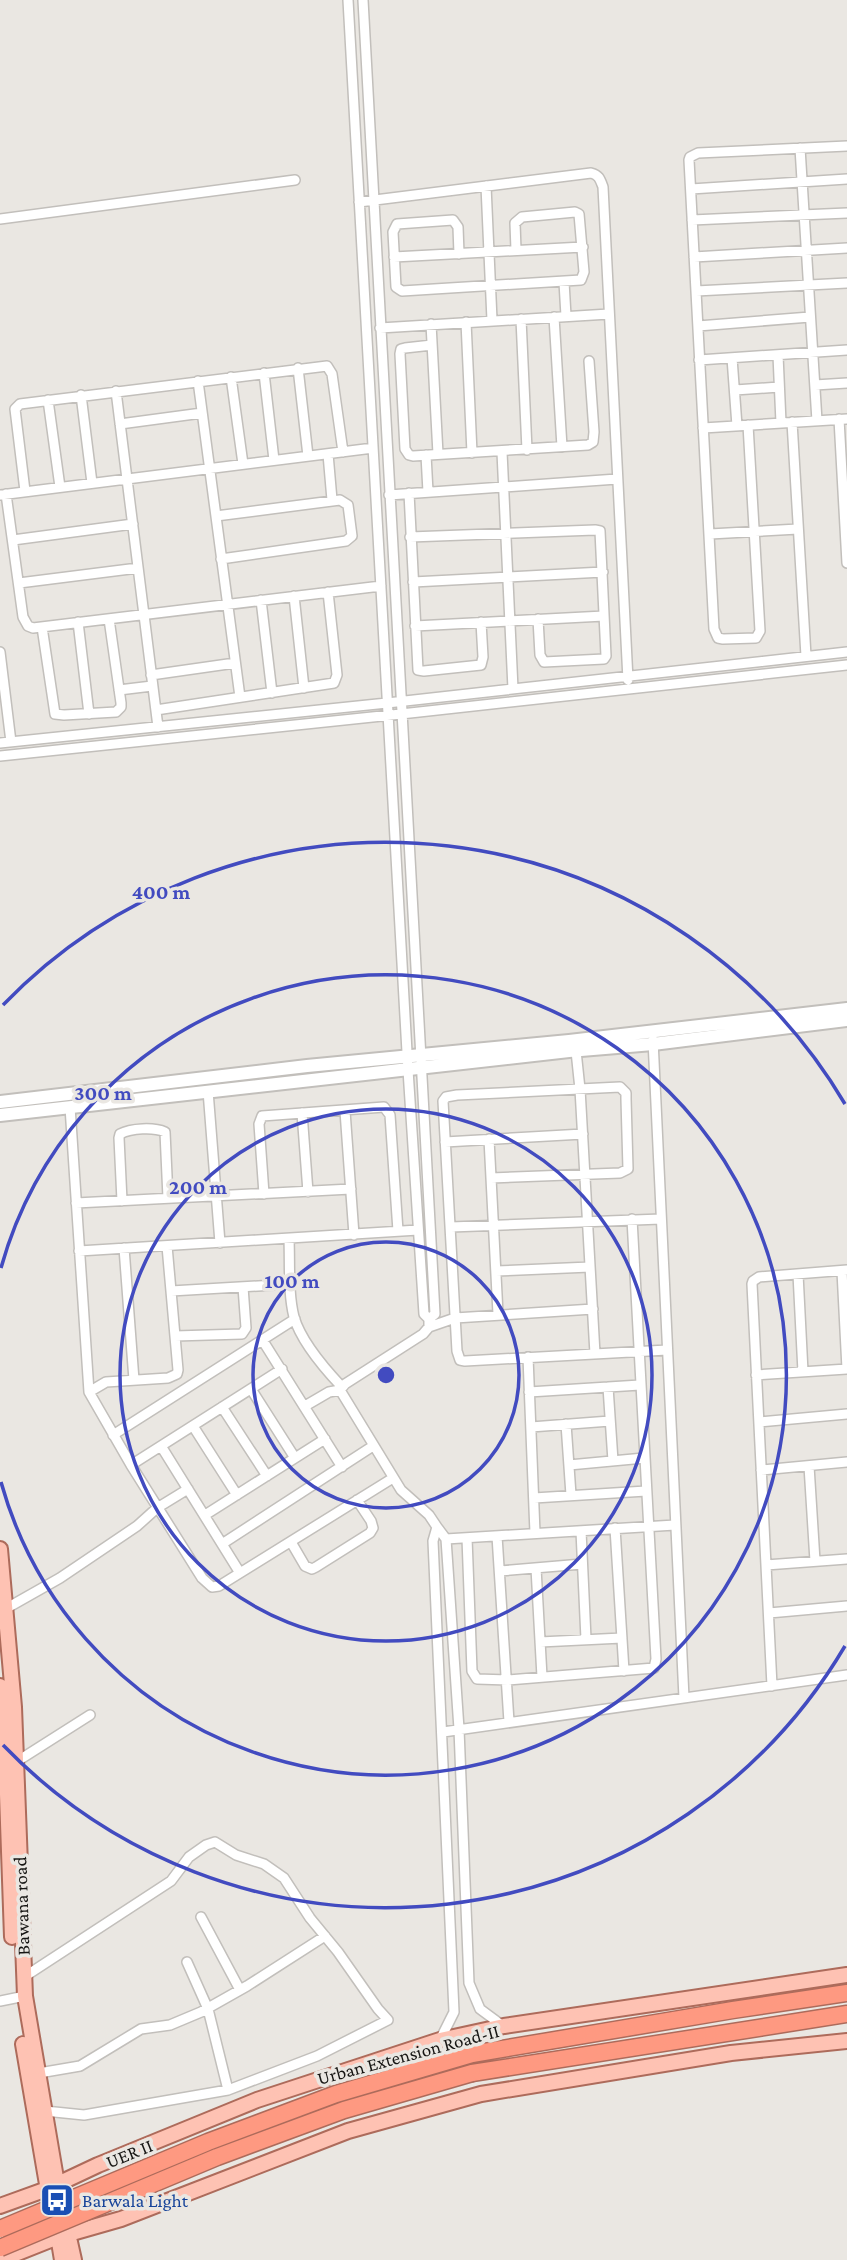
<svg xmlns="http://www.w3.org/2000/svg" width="847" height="2260" font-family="'Crimson Pro',serif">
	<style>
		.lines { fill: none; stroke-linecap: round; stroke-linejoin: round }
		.street-casing { stroke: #c2bfbb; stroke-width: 12 }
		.secondary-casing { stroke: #c2bfbb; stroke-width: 16 }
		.primary-casing { stroke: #ad6b5b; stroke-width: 18 }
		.highway-casing { stroke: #ad6b5b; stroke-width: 19 }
		.street { stroke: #fff; stroke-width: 9 }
		.secondary { stroke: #fff; stroke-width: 12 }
		.primary { stroke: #fec2b3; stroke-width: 14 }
		.highway { stroke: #fe9981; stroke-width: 16 }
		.highway-bridge-casing { stroke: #ad6b5b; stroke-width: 19; stroke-linecap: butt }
		.highway-bridge { stroke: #fe9981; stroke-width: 16 }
		.ring { fill: none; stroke: #424bc0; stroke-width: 3.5 }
		.labels { text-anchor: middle; stroke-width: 7; stroke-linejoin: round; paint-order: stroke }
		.street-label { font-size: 19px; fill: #171614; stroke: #eae7e2 }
		.transit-label { font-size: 19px; fill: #164399; stroke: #eae7e2; text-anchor: start }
		.centre { fill: #424bc0; stroke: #eae7e2; stroke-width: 3.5 }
		.ring-label { font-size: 21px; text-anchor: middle; font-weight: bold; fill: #424bc0; stroke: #eae7e2; stroke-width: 7; stroke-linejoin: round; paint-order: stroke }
	</style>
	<rect width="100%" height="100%" fill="#eae7e2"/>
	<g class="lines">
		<g class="street-casing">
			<path id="street" d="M348,0l60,1070 16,244 5,5 6,-5 -72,-1314
				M800,148l17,273
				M486,186l6,134
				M691,189l156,-10
				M359,202l232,-29c8,2 9,6 12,14l25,493
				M0,219l295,-39
				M692,220l155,-7
				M459,254l-1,-27 -5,-7 -56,4 -4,8 3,55 6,4 179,-11 3,-8 -5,-58 -4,-2 -53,5 -7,6 1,27
				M394,257l189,-10
				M694,257l153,-9
				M564,282l2,34
				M696,291l151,-8
				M554,317l8,130
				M521,319l6,131
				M466,322l6,131
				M431,324l7,130
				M698,326l112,-9
				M380,328l229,-14
				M432,345l-27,3 -4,1 -1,5 5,95 4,6 4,1 175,-11 5,-3 1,-10 -5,-71
				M778,355l3,68
				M732,358l5,68
				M699,360l148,-10
				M298,368l10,88
				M264,373l10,87
				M231,377l12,87
				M198,381l42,316
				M815,385l32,-2
				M735,390l44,-3
				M116,391l42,336
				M81,395l11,88
				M48,400l12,87
				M839,419l8,144
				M792,422l14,234
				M120,424l82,-11
				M748,425l12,206 -4,7 -33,1 -5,-1 -4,-9 -25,-469 1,-3 8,-4 149,-7
				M703,428l144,-9
				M502,452l11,237
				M328,454l4,46
				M426,455l2,37
				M25,491l-10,-82 5,-5 307,-38 5,8 11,78
				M409,493l9,177 6,1 57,-6 2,-8 -2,-35
				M6,494l17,123 5,9 5,2 348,-42
				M0,495l373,-47
				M389,495l228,-16
				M216,516l124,-16 8,5 4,31 -6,5 -125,18
				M710,534l88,-5
				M410,537l185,-7 5,1 6,125 -2,3 -60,3 -4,-7 -2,-36
				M13,540l120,-16
				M413,582l190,-10
				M19,583l119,-15
				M294,596l10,92
				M261,600l11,93
				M78,622l11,92
				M415,626l189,-10
				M42,627l13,87 9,1 52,-3 5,-5v-4l-12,-84
				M0,652l11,90
				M151,675l84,-12
				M119,690l33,-4
				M156,710l178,-27 3,-8 -9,-83
				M0,743l387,-40 460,-51
				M0,756l401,-42 446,-49
				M653,1040l31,658
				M576,1051l4,38 15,265
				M208,1091l12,152
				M70,1107l19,285 42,73 71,113 10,9 7,-1 174,-108
				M345,1111l9,124
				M302,1113l6,79
				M489,1139l9,175
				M445,1142l138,-8
				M491,1178l129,-5 8,-4 -2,-70v-6l-6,-6 -163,8 -11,2 -3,4 14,250 3,9 5,1 202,-11
				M264,1194l-5,-70 3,-8 122,-9 6,8 8,116
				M122,1201l-3,-63 1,-4c11,-6 34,-7 45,-2l3,66
				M76,1203l275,-14
				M451,1227l210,-8
				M289,1239c1,26 -1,54 5,78 7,24 31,52 47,69
				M124,1248l10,132
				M79,1251l339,-21
				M496,1271l94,-4
				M798,1274l5,98
				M171,1291l120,-7
				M429,1319v8l-6,7 -78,50 -5,6 61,100 28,25 8,12
				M429,1327l26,-9 138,-9
				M175,1336l67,-2 4,-6 -3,-41
				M263,1341l79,126
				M528,1357l7,176
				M756,1375l91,-6 -5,-98
				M608,1387l5,74
				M251,1389l44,69
				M89,1392l17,-10 62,-4 9,-4 1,-4 -11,-124
				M529,1392l111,-7
				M305,1406l24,-14 11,-2
				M222,1407l45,69
				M759,1422l88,-8
				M566,1424l5,71
				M193,1426l44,69
				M531,1427l79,-6
				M113,1435l182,-116
				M161,1446l79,127
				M131,1465l151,-96
				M569,1465l75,-7
				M809,1466l6,95
				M761,1470l86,-8
				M534,1498l112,-7
				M205,1515l120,-76
				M615,1528l9,143
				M581,1531l5,108
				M497,1536l12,186
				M467,1538l5,133 5,8 31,1 146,-12 2,-9 -24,-440
				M446,1539l229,-14
				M291,1542l14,24 7,3 4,-2 54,-34 3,-5 -2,-7 -14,-21
				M222,1544l151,-98
				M766,1565l81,-6
				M536,1568l6,109
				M500,1571l82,-7
				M7,1608l53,-30 77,-52 20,-18 31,-19
				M769,1613l78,-7
				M540,1642l82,-4
				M772,1686l-20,-402 1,-3 6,-4 88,-7
				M443,1732l404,-57
				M16,1762l74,-47
				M201,1917l39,73
				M187,1962l21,47 20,81
				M24,1977l147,-96 18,-24 17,-12 9,-3 21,13 28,9 20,14 26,40 28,34 40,57 10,11 -71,36 -89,34 -144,25 -39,-4
				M0,2001l25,-5
				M440,2040l14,-28 -21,-471 4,-14 9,12 13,190 10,254 11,26 23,17
				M39,2073l41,-7 61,-37 29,-4 31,-13 46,-26 78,-50"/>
		</g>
		<g class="secondary-casing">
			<path id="secondary" d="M0,1102l307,-36 262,-25 278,-32
				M0,1115l569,-64 84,-7 194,-24"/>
		</g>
		<g class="primary-casing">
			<path id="primary" d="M0,1549l14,158 11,289 32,188 17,76
				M0,1686l6,80 6,171
				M23,2044l26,152
				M0,2206l47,-17 51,-24 159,-65 183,-60 64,-14 343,-51
				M57,2230l5,30
				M0,2260l58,-23 63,-18 227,-88 133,-37 250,-41 116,-12"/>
		</g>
		<g class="highway-casing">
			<path id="highway" d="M472,2054l261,-44 114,-17
				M472,2073l375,-59"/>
		</g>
		<use href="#street" class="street"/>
		<use href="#secondary" class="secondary"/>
		<use href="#primary" class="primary"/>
		<use href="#highway" class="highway"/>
		<g class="highway-bridge-casing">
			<path id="highway-bridge" d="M0,2229l208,-87 128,-48 136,-40
				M0,2248l217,-91 127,-47 128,-37"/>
		</g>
		<use href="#highway-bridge" class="highway-bridge"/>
	</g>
	<g class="ring">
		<circle cx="386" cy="1375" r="133"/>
		<circle cx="386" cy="1375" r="266"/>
		<path d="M1 1268A400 400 0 1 1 1 1482"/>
		<path d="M845 1646A533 533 0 0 1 3 1745M3 1005A533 533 0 0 1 845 1104"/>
	</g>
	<defs>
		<g id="bus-square" transform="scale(1.75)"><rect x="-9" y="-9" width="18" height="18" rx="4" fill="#1a4fb4" stroke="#eae7e2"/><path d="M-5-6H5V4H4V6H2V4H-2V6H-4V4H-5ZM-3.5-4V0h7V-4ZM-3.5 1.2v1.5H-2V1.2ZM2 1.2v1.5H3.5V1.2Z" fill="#fff"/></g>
	</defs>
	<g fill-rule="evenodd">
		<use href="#bus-square" x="57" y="2200"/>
	</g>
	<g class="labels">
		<g class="street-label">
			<text transform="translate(21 1906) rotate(-92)" y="7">Bawana road</text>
			<text transform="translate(408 2054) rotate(-15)" y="7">Urban Extension Road-II</text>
			<text transform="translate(129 2153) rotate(-22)" y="7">UER II</text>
		</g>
		<g class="transit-label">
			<text x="82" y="2207">Barwala Light</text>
		</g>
	</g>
	<circle cx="386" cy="1375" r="10" class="centre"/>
	<g class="ring-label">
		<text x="161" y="899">400 m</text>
		<text x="103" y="1100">300 m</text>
		<text x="198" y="1194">200 m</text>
		<text x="292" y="1288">100 m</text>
	</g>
</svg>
